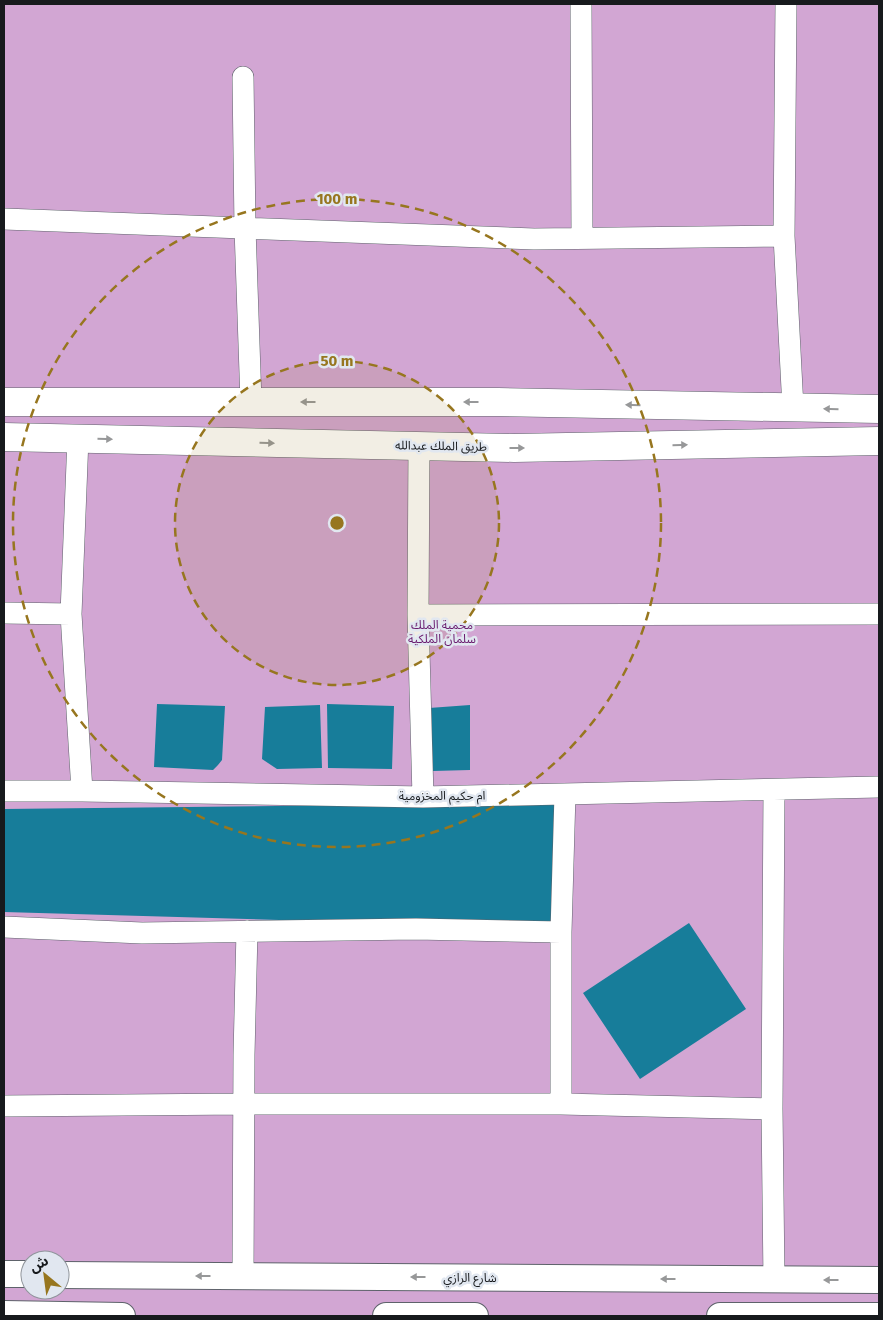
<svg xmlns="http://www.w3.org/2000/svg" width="883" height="1320" font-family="'Fira Sans','Noto Sans Arabic',sans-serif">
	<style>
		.green { fill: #d2a6d3; fill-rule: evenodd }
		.building { fill: #177d9a }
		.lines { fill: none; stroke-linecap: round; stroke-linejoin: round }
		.minor-casing { stroke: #5e636b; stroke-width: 22 }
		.tertiary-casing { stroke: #5e636b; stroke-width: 28 }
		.secondary-casing { stroke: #5e636b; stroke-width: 29 }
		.minor { stroke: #fff; stroke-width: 21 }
		.tertiary { stroke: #fff; stroke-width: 26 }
		.secondary { stroke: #fff; stroke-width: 28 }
		.oneway { fill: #979899 }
		.ring { fill: none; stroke: #97761f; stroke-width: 2.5; stroke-dasharray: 9 6 }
		.labels { text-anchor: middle; stroke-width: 5; stroke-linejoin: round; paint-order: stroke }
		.street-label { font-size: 12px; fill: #171a1d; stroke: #e1e7f0 }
		.park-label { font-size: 12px; fill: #68196d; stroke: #e1e7f0 }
		.centre { fill: #97761f; stroke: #e1e7f0; stroke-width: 2.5 }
		.ring-label { font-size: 15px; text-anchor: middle; font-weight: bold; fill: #97761f; stroke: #e1e7f0; stroke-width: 5; stroke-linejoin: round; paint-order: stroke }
	</style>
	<rect width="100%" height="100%" fill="#e1e7f0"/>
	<path class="green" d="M4,4h875v1312h-875zM30,1260h30v30h-30z"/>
	<path class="building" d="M157,704l68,2 -3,54 -4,5 -5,5 -59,-3z
		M327,704l67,2 -2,63 -64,-1z
		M320,705l2,63 -45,1 -15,-10 3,-52z
		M470,705v65l-37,1 -4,-63z
		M561,803l-4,125 -553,-16v-103z
		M689,923l57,86 -106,70 -57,-86z"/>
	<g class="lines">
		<g class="minor-casing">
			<path id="minor" d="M581,4l1,234
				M786,4l-2,232 9,172
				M243,77l2,151 6,174
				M4,219l530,20 250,-3
				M78,438l-7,176 11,177
				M419,446l-1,169 5,182
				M4,613l67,1
				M418,615l461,-1
				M4,791h78l341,6 456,-10
				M4,927l138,6 274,-4 145,3
				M561,1104v-172l4,-138
				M4,1106l240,-2h317l211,5
				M243,1276l1,-221 3,-124
				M774,1280l-2,-171 2,-319"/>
		</g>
		<g class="tertiary-casing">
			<path id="tertiary" d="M4,1274h26
				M60,1275l819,5
				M4,1314l118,2
				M386,1316h89
				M720,1316h159"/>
		</g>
		<g class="secondary-casing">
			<path id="secondary" d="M4,402h494l381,7
				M4,437l510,11 365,-7"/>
		</g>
		<use href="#minor" class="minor"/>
		<use href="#tertiary" class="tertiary"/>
		<use href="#secondary" class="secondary"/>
	</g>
	<defs><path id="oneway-solid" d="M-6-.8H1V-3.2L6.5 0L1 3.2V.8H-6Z" transform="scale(1.25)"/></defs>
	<g class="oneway">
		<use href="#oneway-solid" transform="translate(308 402) rotate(180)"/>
		<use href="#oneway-solid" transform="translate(471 402) rotate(180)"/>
		<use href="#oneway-solid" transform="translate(633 405) rotate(-179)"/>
		<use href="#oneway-solid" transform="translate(831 409) rotate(-179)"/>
		<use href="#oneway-solid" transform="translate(105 439) rotate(1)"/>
		<use href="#oneway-solid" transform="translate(267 443) rotate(1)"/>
		<use href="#oneway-solid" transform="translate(680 445) rotate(-1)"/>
		<use href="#oneway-solid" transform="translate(517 448)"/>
		<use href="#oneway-solid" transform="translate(203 1276) rotate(-180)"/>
		<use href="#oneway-solid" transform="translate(418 1277) rotate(-180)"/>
		<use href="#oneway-solid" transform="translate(668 1279) rotate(-180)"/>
		<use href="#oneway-solid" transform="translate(831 1280) rotate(-180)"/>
	</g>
	<circle cx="337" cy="523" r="162" fill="#97761f" fill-opacity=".12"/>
	<g class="ring">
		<circle cx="337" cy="523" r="162"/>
		<circle cx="337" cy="523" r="324"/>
	</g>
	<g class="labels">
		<g class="street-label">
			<text transform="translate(441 446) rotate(1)" y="4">طريق الملك عبدالله</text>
			<text x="442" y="800">ام حكيم المخزومية</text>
			<text x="470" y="1282">شارع الرازي</text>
		</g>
		<g class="park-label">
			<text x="442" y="629">محمية الملك<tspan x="442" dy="14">سلمان الملكية</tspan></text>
		</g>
	</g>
	<circle cx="337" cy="523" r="8" class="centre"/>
	<g class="ring-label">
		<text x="337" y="204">100 m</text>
		<text x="337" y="366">50 m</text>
	</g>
	<rect width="883" height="1320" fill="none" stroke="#171a1d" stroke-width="10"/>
	<g transform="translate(45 1275) rotate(331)"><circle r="24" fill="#e1e7f0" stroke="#90959c"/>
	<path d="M0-4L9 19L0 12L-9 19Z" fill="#97761f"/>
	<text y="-8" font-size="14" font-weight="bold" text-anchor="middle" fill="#171a1d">ش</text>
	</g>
</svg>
